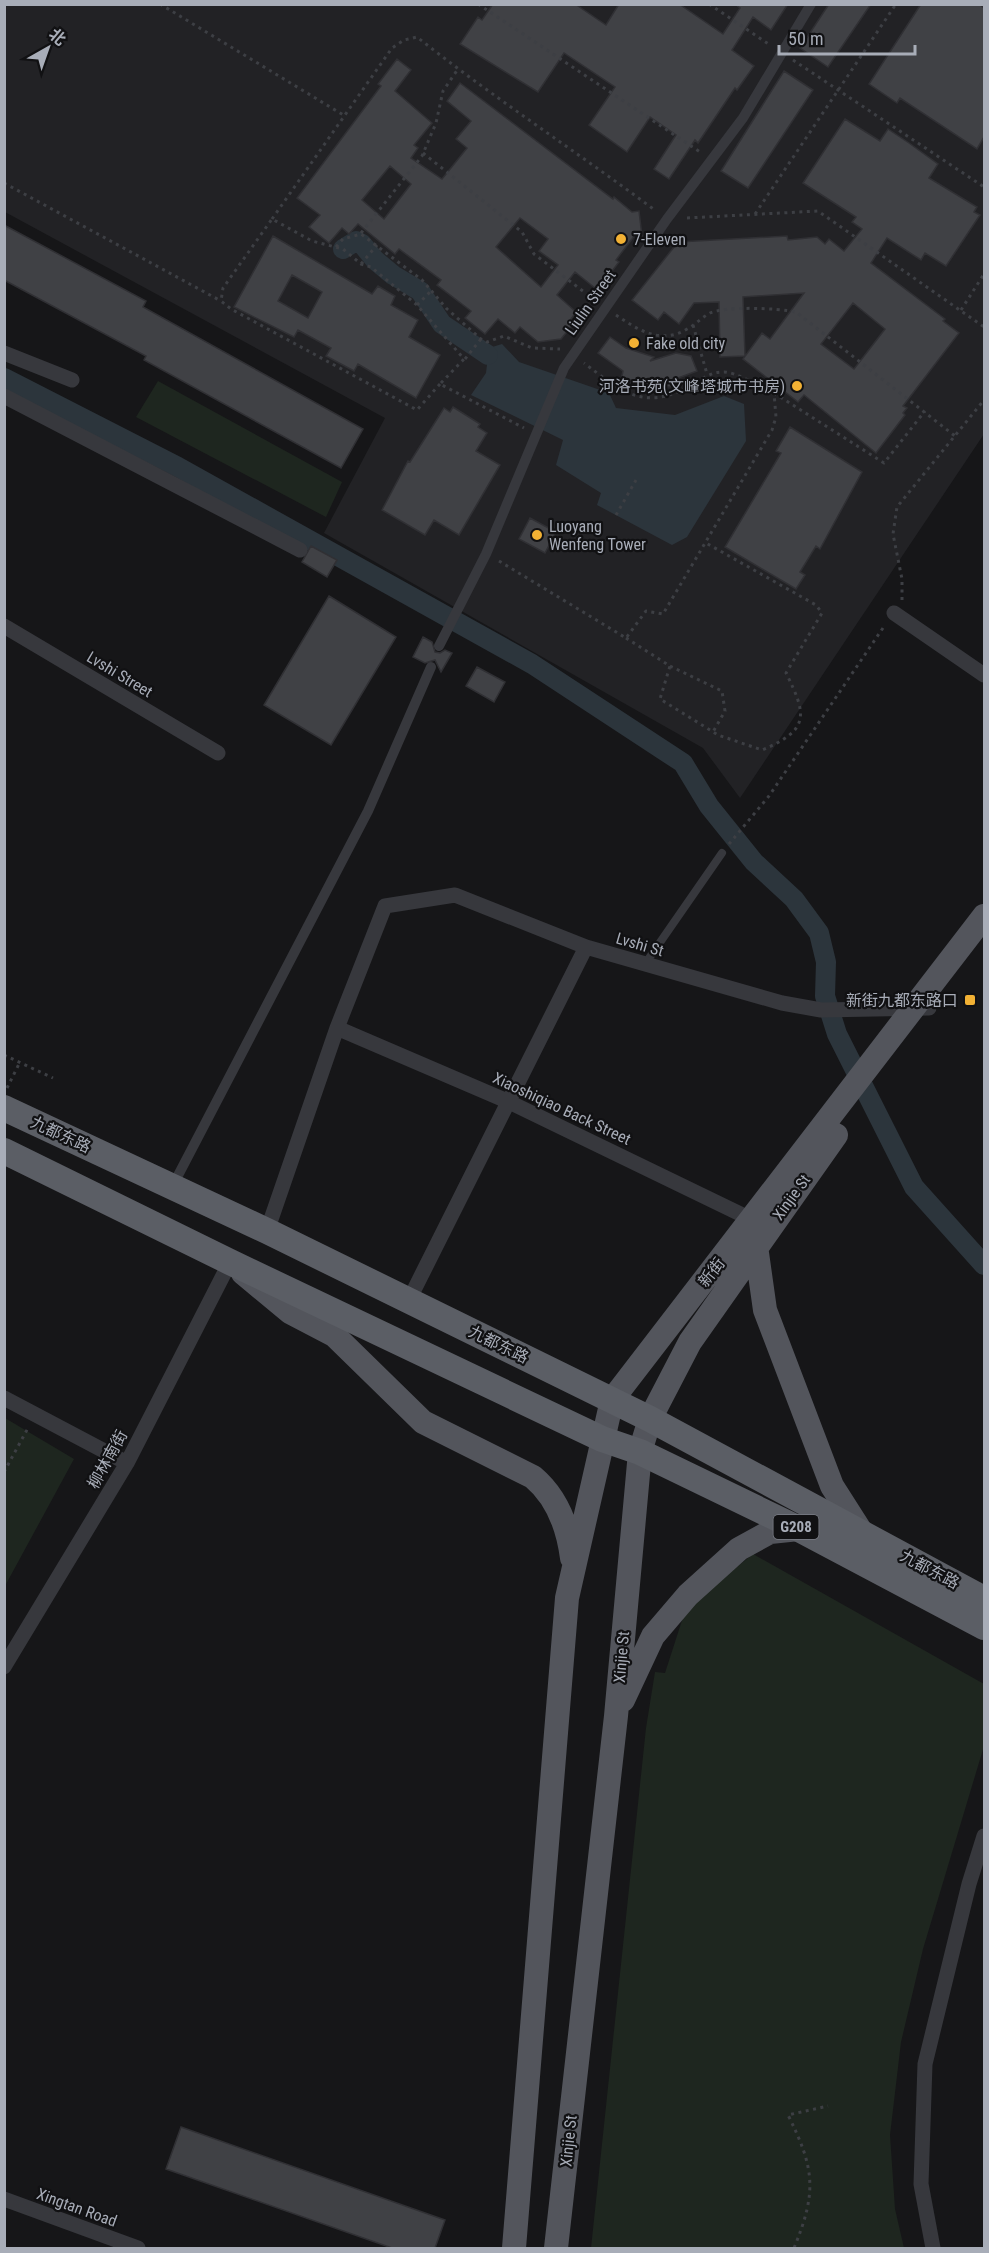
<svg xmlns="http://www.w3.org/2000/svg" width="989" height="2253" font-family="'Roboto Condensed','Noto Sans SC',sans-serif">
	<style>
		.built { fill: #222225 }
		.green { fill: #1e261f }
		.water { fill: #2c353c }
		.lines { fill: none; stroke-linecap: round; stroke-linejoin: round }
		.canal { stroke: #2c353c; stroke-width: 20 }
		.building { fill: #404145; stroke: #303034; stroke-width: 1.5; fill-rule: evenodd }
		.path { stroke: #3d3f44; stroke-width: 3; stroke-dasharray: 3 4.5; stroke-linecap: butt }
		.service { stroke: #37383d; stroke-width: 8 }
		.pedestrian { stroke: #37383d; stroke-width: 10 }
		.minor { stroke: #37383d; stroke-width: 15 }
		.primary { stroke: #53555c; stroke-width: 24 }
		.trunk { stroke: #5b5e65; stroke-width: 26 }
		.poi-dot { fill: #f2b134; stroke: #111113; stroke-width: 2 }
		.labels { text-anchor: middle; stroke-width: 4.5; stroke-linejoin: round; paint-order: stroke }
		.shield { fill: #111113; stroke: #7b7e86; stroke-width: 1.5 }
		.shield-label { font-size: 15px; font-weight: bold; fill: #a8adb8 }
		.poi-label { font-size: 16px; fill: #a8adb8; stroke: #111113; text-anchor: start }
		.street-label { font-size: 16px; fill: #a8adb8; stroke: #111113 }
	</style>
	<rect width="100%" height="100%" fill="#161618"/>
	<path class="built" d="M4,5h980v429l-244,364 -37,-50 -379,-215 61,-115 -380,-206z"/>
	<path class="green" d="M158,381l184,101 -16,35 -190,-100z
		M5,1418l69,41 -69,127z
		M753,1554l231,130v62l-61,203 -22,93 -11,93 5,74 9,39h-313l55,-520 9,-56 10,1 21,-65z"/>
	<path class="water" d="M502,344l17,18 90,31 7,15 59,7 49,-19 20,8 2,37 -59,96 -15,8 -75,-40 4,-12 -45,-28 7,-25 -92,-45 15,-22 3,-25z"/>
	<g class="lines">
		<path class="canal" d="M343,249l13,-8 6,3 13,16 18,15 27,16 22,33 46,31
			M4,378l174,89 354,197 151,99 26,43 45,56 40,37 25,34 7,29 -1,34 12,38 77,153 70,78"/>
	</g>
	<path class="building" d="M493,4h82l31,21 13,-21h60l44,30 17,-26 -5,-4h53l-17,26 -18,-13 -21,33 22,16 -17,24 -2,-2 -37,55 -3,-3 -26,39 -15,-10 22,-34 -26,-18 -23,35 -38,-27 26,-38 -51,-34 -26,39 -78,-48 18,-27 4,3z
		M829,4h42l-43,63 -28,-19z
		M921,4h58l5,4v129l-7,12 -77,-51 -3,5 -28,-19z
		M397,59l14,11 -16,21 37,32 -18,22 4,3 -7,10 31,21 25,-31 -11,-9 15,-18 -24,-20 13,-18 153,116 1,-2 18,15 7,-1 3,25 -7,-1 -19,25 3,2 -13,17 -2,-1 -9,10 -20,-16 -18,23 19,17 -5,7 4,3 -14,17 -23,3 -18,-15 -5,6 -17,-14 -13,15 -20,-16 6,-7 -34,-26 4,-5 -42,-31 -4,5 -37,-30 -9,10 -7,-6 -13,15 -20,-16 11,-12 -23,-17 84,-112 -3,-2zM390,166l21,18 -27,35 -22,-19zM520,218l28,21 -9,12 19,14 -17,22 -45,-40z
		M784,71l29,19 -65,98 -27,-17z
		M845,119l35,22 8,-12 21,14 29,21 -9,14 48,29 -3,5 6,3 -34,51 -21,-13 -4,7 -34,-22 -16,25 74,56 -2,2 16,12 -56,73 4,2 -4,5 2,2 -29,38 -72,-58 -6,7 -55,-43 19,-26 8,6 34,-46 -61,4 2,59 -25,1 -1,-55 -25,1 -15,21 -15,-12 -6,8 -26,-20 46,-58 109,-6 1,4 29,-3 8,7 4,-5 15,12 18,-22 -10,-7 4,-5 -53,-34zM853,303l32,26 -31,40 -33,-25z
		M4,225l142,76 -3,6 220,122 -22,39 -197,-108 2,-4 -142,-76z
		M273,236l99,58 6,-8 17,10 -4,9 27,15 -9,17 31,18 -24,43 -58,-34 -4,7 -28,-15 5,-8 -33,-18 -4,7 -60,-30zM292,275l30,17 -14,26 -30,-17z
		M610,337l16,11 28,9 -4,4 26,-8 15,3 6,15 -19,7 2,7 -13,2 -20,-1 -26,-6 2,-9 -25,-18z
		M453,407l27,17 -2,3 9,6 -11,18 24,14 -41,70 -25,-15 -9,15 -43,-25 26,-49 2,1 34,-54 6,4z
		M790,427l72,45 -42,77 -4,-3 -16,26 5,3 -9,14 -71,-42 56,-94 -5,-2z
		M530,518l26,14 -11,21 -26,-14z
		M311,546l26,14 -10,17 -25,-15z
		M329,596l67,41 -65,108 -67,-40z
		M423,637l9,5 3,10 5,1 5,-3 7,3 -11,19 -6,-12 -10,3 -12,-6z
		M477,667l28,15 -11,20 -28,-16z
		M181,2127l264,93 -10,28h-43l-226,-79z"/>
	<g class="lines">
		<path class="path" d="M160,4l185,112
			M478,4l222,148
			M709,4l61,41
			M793,60l191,127
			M423,153l99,79 12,22 62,47
			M4,183l217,118
			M755,214l141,-210
			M687,218l131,-7 166,116
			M272,219l120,-171 12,-8 13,-3c77,61 160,115 239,174
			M361,233l61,-77 14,-33 7,-32 15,-22
			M336,247l7,-8 18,-5 61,46 25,29 34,30 6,3 17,-6 28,12 28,1
			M361,264l16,-19
			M417,305l14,-14
			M961,310l23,-36
			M616,315c22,15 45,30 71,14 8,-4 14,-11 23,-16 15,-7 69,-5 86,-1l159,124
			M693,325l14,49
			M465,359l16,-20
			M440,384l-23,26 -186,-101 -10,-8 2,-13 49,-69 40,22 31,8 18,15 10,3 46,38 47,54 -24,25 84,44
			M774,393l110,70 41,-52
			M616,515l20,-35
			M499,561l127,77 20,-27 17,3 109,-184 4,-13 -2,-24c-12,-5 -39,-22 -51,-21 -13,0 -21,7 -33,14 -47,26 -69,5 -106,-23
			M902,600v-21l-9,-45 4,-27 87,-107
			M626,638l44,28 -10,33 58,36 44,15c48,-20 45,-35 24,-77l36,-60 -6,-8 -110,-62
			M670,666l52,25 3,20 -12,21
			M729,844l40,-48 116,-171
			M4,1055l49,23
			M7,1088l13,-26
			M4,1472l24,-44
			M794,2248c23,-56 21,-79 -6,-133l40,-9"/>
		<path class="service" d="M645,964l77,-111"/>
		<path class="pedestrian" d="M439,646l47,-92 78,-186 103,-149 76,-101 68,-114
			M172,1187l196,-376 63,-144"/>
		<path class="minor" d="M4,353l68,27
			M4,396l296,154
			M894,613l90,62
			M4,626l214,127
			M337,1028l170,73 252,122
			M267,1231l70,-203 48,-122 70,-11 131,52 196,56 39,7 108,-2
			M409,1300l177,-353
			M4,1398l123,65
			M4,1667l123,-204 103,-201
			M4,2199l134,49
			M933,2248l-12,-64 4,-120 44,-180 15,-48"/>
		<path class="primary" d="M756,1246l9,64 67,176 30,47
			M243,1273l47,39 44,23 89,87 110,55c25,21 35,50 39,81
			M623,1700l30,-64 35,-41 51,-46 31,-17 29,-3
			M514,2248l53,-650 45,-198 372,-484
			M556,2248l60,-532 24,-264 10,-33 40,-77 146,-207"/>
		<path class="trunk" d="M4,1108l263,123 383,188 334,180
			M4,1151l226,111 372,177 38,13 159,77 185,98"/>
	</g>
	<g class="poi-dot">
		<circle cx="621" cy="239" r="6"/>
		<circle cx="634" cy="343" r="6"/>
		<circle cx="797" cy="386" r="6"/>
		<circle cx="537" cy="535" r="6"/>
		<rect x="964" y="994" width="12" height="12" rx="3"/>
	</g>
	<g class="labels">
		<rect class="shield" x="773.5" y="1515" width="45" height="24" rx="4.5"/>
		<g class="shield-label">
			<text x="796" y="1532">G208</text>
		</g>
		<g class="poi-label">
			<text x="633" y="245">7-Eleven</text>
			<text x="646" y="349">Fake old city</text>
			<text x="785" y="392" text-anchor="end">河洛书苑(文峰塔城市书房)</text>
			<text x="549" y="532">Luoyang<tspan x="549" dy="18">Wenfeng Tower</tspan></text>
			<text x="958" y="1006" text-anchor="end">新街九都东路口</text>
		</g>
		<g class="street-label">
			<text transform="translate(590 302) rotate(-55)" y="6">Liulin Street</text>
			<text transform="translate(120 674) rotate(31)" y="6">Lvshi Street</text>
			<text transform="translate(640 944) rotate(16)" y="6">Lvshi St</text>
			<text transform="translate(562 1108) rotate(25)" y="6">Xiaoshiqiao Back Street</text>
			<text transform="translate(61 1134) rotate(25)" y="6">九都东路</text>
			<text transform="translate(791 1197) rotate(-54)" y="6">Xinjie St</text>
			<text transform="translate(711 1272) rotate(-52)" y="6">新街</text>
			<text transform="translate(499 1344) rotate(26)" y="6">九都东路</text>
			<text transform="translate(107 1459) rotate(-61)" y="6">柳林南街</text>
			<text transform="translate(930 1569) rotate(28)" y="6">九都东路</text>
			<text transform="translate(621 1657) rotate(-85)" y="6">Xinjie St</text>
			<text transform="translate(568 2141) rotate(-84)" y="6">Xinjie St</text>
			<text transform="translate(77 2207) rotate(20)" y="6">Xingtan Road</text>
		</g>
	</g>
	<rect width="989" height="2253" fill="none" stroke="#a8adb8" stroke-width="12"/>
	<g transform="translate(48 48) rotate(40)" stroke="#111113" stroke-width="4.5" paint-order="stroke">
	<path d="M0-4.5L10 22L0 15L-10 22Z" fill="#a8adb8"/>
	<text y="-9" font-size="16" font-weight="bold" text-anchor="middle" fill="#a8adb8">北</text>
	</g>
	<path d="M779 45v9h136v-9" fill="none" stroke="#a8adb8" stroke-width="3"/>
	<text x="788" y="45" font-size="18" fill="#a8adb8" stroke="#111113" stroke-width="4.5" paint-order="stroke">50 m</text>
</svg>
